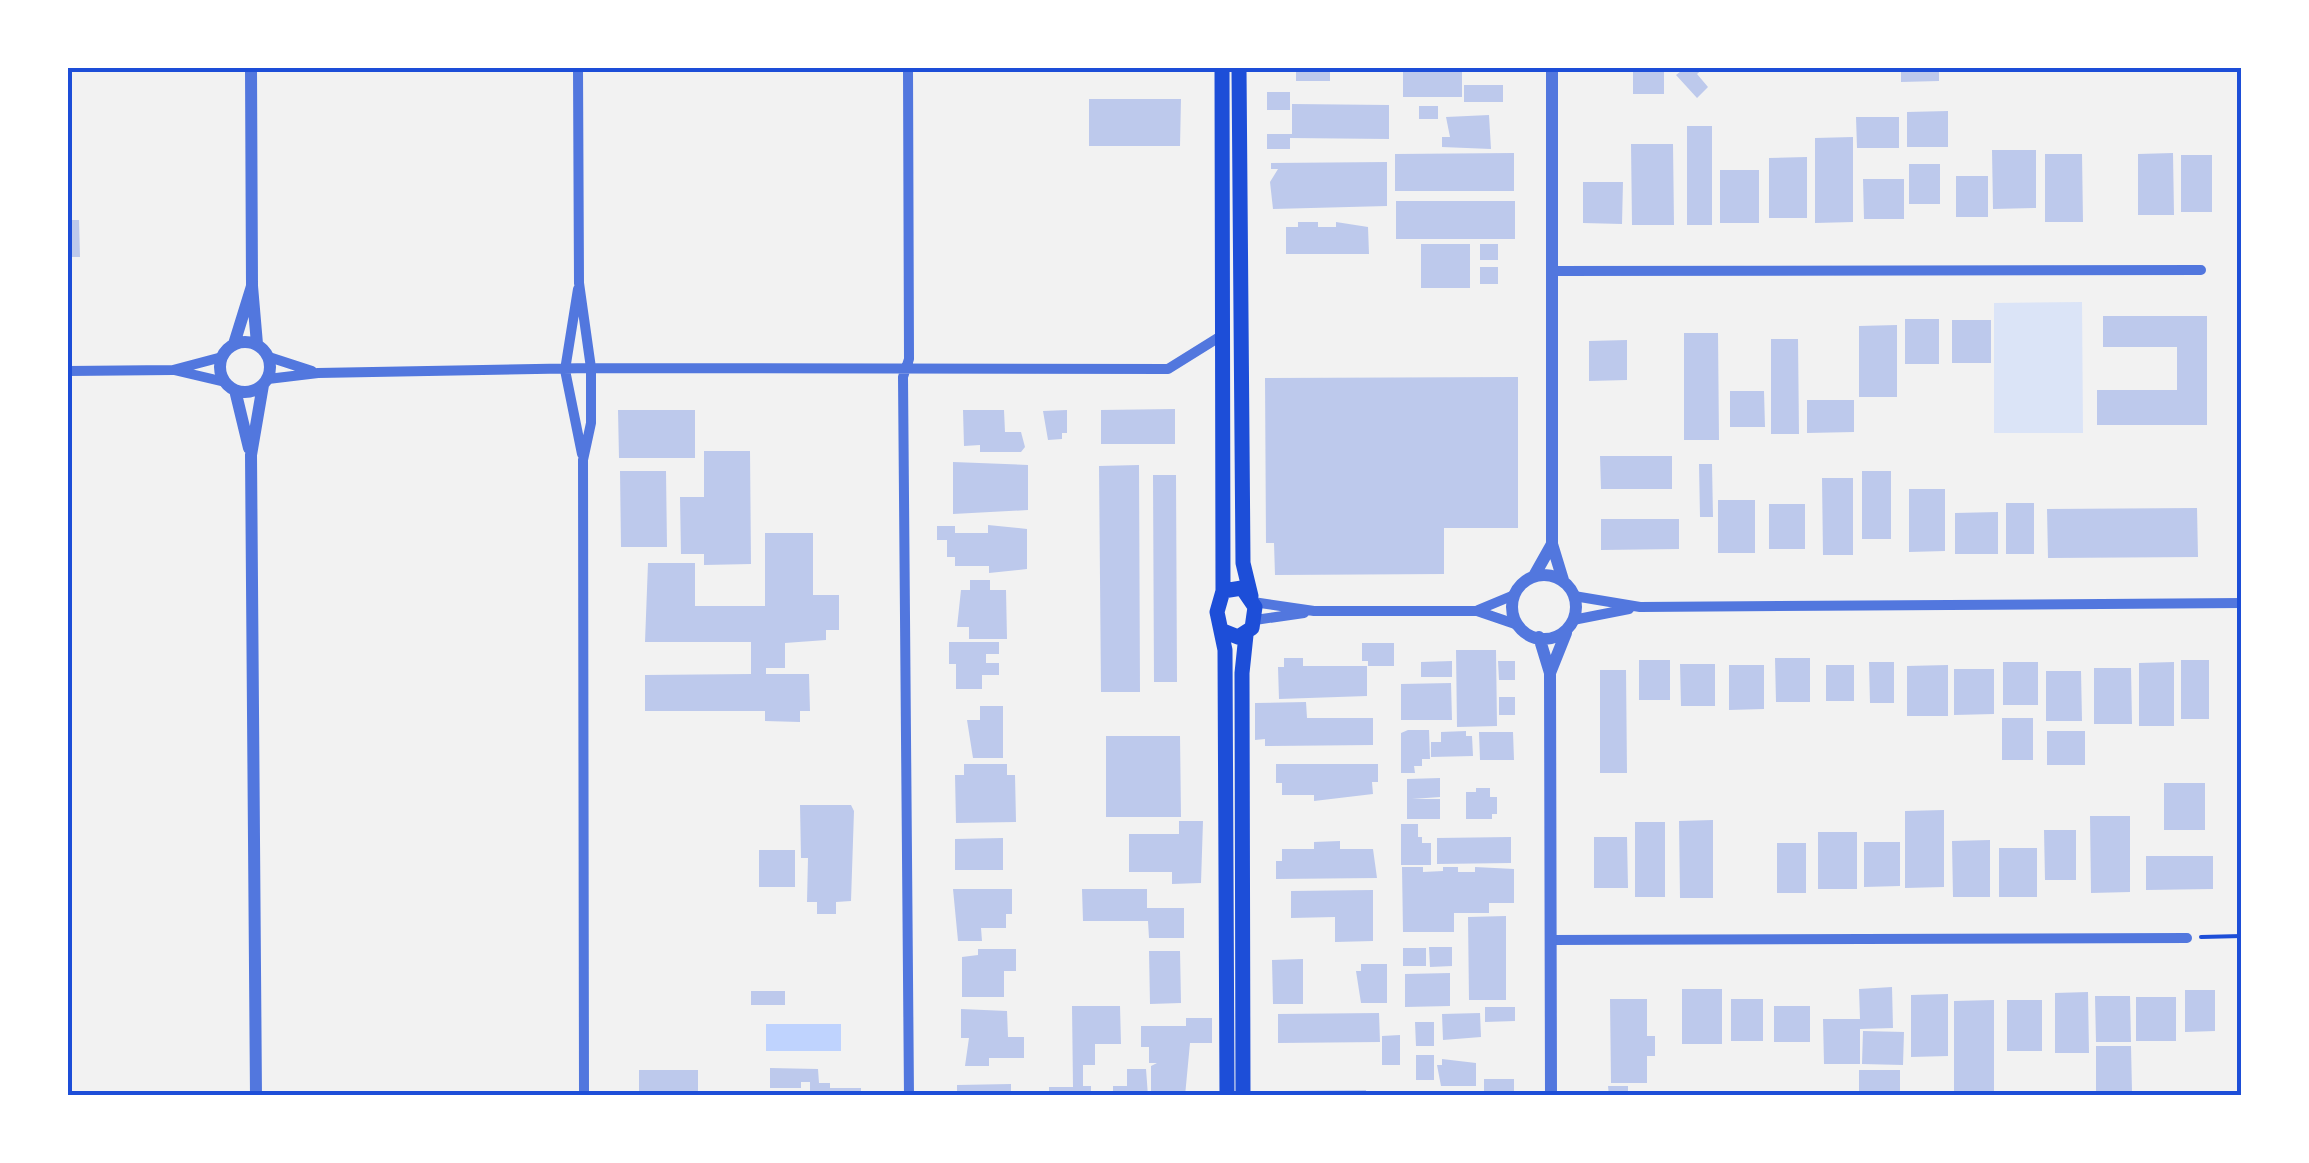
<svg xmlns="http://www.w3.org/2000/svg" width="2309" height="1163" font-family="'Public Sans',sans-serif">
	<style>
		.green { fill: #dbe4f7 }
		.water { fill: #bfd3fe }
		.building { fill: #bdc9ec }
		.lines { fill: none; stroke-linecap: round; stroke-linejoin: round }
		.path { stroke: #1d4ed8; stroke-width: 4 }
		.minor { stroke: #5277de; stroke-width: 10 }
		.tertiary { stroke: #5277de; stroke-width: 12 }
		.secondary { stroke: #1d4ed8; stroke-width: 15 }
		.neatline { fill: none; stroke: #1d4ed8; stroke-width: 4 }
	</style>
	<rect width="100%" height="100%" fill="#f2f2f2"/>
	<path class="green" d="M2082,302l1,131h-89v-130z"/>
	<path class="water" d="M766,1024h75v27h-75z"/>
	<path class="building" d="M1296,68h34v13h-34z
		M1633,68h31v26h-31z
		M1685,68h19l-7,6 11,13 -11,11 -21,-23z
		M1901,68h38v13l-38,1z
		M1403,70h59v27h-59z
		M1464,85h39v17h-39z
		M1267,92h23v18h-23z
		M1089,99h92l-1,47h-91z
		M1292,104l97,1v34l-99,-1v11h-23v-15h25z
		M1419,106h19v13h-19z
		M1948,111v36h-41v-35z
		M1489,115l2,34 -49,-2v-10h8l-4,-20z
		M1856,117h43v31h-42z
		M1687,126h25v99h-25z
		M1853,137v85l-38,1v-85z
		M1631,144h42l1,81h-42z
		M1992,150h44v58l-43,1z
		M1514,153v38h-119v-37z
		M2173,153l1,62h-36v-61z
		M2045,154h37l1,68h-38z
		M2181,155h31v57h-31z
		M1807,157v61h-38v-60z
		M1387,162v44l-114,3 -3,-27 8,-13h-7v-6z
		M1909,164h31v40h-31z
		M1720,170h39v53h-39z
		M1956,176h32v41h-32z
		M1863,179h41v40h-40z
		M1583,182h40l-1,42 -39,-1z
		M1396,201h119v38h-119z
		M68,220h11l1,37h-12z
		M1298,222h20v5h18v-5l32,5 1,27h-83v-27h12z
		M1421,244h49v44h-49z
		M1480,244h18v16h-18z
		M1480,267h18v17h-18z
		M2103,316h104v109h-110v-35h80v-43h-74z
		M1905,319h34v45h-34z
		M1952,320h39v43h-39z
		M1897,325v72h-38v-71z
		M1684,333h34l1,107h-35z
		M1771,339h27l1,95h-28z
		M1627,340v40l-38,1v-40z
		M1518,377v151h-74v46l-169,1 -1,-32h-8l-1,-165z
		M1730,391h34l1,36h-35z
		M1807,400h47v32l-47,1z
		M1175,409v35h-74v-34z
		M618,410h77v48h-76z
		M963,410h41l1,22h16l4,15 -4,5h-41v-7l-16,1z
		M1067,410v23h-5v6l-14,1 -5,-29z
		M704,451h46l1,113 -47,1v-11h-23l-1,-57h24z
		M1600,456h72v33h-71z
		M953,462l75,3v45l-75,4z
		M1699,464h13l1,53h-13z
		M1139,465l1,227h-39l-2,-226z
		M620,471h46l1,76h-46z
		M1862,471h29v68h-29z
		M1153,475h23l1,207h-23z
		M1822,478h31v77h-30z
		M1909,489h36v62l-36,1z
		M1718,500h37v53h-37z
		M2006,503h28v51h-28z
		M1769,504h36v45h-36z
		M2197,508l1,49 -150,1 -1,-49z
		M1998,512v42h-43v-41z
		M1601,519h78v30l-78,1z
		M988,525l39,4v40l-38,4v-7h-34v-9h-8v-17h-10v-14h18v7h33z
		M765,533h48v62h26v35h-13v10l-41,3v25h-19v6h43l1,37h-10v11l-35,-1v-10h-120v-36l106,-1v-32h-106l3,-79h47v43h70z
		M970,580h20v10h16l1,49h-38v-12h-12l4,-37h9z
		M949,642h50v12h-13v9h13v12h-17v14h-26v-25h-7z
		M1362,643h32v23h-26v-5h-6z
		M1456,650h40l1,76 -40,1z
		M1284,658h19v8h64v30l-88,3 -1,-32h6z
		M1775,658h35v44h-34z
		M1639,660h31v40h-31z
		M2181,660h28v59h-28z
		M1452,661v16h-31v-15z
		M1498,661h17v19h-16z
		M1869,662h25v41h-24z
		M2003,662h35v43h-35z
		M2174,662v64h-35v-63z
		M1680,664h35v42h-34z
		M1729,665h35v44l-35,1z
		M1826,665h28v36h-28z
		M1948,665v51h-41v-50z
		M2094,668h37l1,56h-38z
		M1954,669h40v45l-40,1z
		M1600,670h26l1,103h-27z
		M2046,671h35l1,50h-36z
		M1451,683l1,37h-51v-36z
		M1499,697h16v18h-16z
		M1306,702l1,16h66v27l-108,1v-7l-10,1v-37z
		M980,706h23v52h-30l-6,-38h13z
		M2002,718h31v42h-31z
		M1408,730h21l1,29h-8v7h-8l1,7h-14v-40z
		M1466,731v5h6l1,20 -42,1v-15h10v-10z
		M2047,731h38v34h-38z
		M1479,732h34l1,28h-34z
		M1106,736h74l1,81h-75z
		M964,764h43v11h8l1,47 -60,1 -1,-48h9z
		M1276,764h102v18h-6l1,12 -59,7v-6h-32v-12h-6z
		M1440,778v19l-28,2h28v20h-33v-40z
		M2164,783h41v47h-41z
		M1476,788h14v9h7v17h-5v5h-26v-27h10z
		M800,805h51l3,6 -3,90 -15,1v12h-19v-12h-10l1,-44h-7z
		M1944,810v77l-39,1v-77z
		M2090,816h40v76l-39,1z
		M1713,820v78h-33l-1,-77z
		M1179,821h24l-2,62 -29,1v-12h-43v-38h50z
		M1635,822h30v75h-30z
		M1401,824h17v13h4v6h9v22h-30z
		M2044,830h32v50h-31z
		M1818,832h39v57h-39z
		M1511,837v26l-74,1v-26z
		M1594,837h33l1,51h-34z
		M1003,838v32h-48v-31z
		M1990,840v57h-37l-1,-56z
		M1340,841v8h33l4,29 -101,1v-18h6v-12h32v-7z
		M1864,842h36v44l-36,1z
		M1777,843h29v50h-29z
		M1999,848h38v49h-38z
		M759,850h36v37h-36z
		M2146,856h67v33l-67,1z
		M1402,867h21v5l20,-1v-4h15v5h17v-5l39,2v34h-25v10h-35v19h-51z
		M953,889h59v25h-6v14h-25l1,13h-24z
		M1082,889h65v19h37v30h-35l-1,-17h-65z
		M1373,890v51l-38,1v-25l-44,1v-27z
		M1506,916v84h-37l-1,-83z
		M1429,947h23v19l-22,1z
		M1403,948h23v18h-23z
		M978,949h38v22h-12v26h-42v-40l16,-2z
		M1149,951h31l1,52 -31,1z
		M1303,959v45h-30l-1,-44z
		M1361,964h26v39h-26l-5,-32h5z
		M1450,973v33l-45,1v-33z
		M1892,987l1,41 -33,1v35h-36l-1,-45h37l-1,-30z
		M1682,989h40v55h-40z
		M2185,990h30v41l-30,1z
		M751,991h34v14h-34z
		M2088,992l1,61h-34v-60z
		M1948,994v62l-37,1v-62z
		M2095,996h35l1,46h-35z
		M2136,997h40v44h-40z
		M1610,999h37v37h8v20h-8v27h-36z
		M1731,999h32v42h-32z
		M1994,1000v91h-40v-90z
		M2007,1000h35v51h-35z
		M1072,1006h48l1,38h-26v21h-12v21h8v10h-42v-9h24z
		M1774,1006h36v36h-36z
		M1485,1007h30v14l-30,1z
		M961,1009l46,2 1,26h16v21h-35v8h-24l4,-28h-8z
		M1379,1013l1,29 -102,1v-29z
		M1480,1013l1,24 -38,3 -1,-26z
		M1186,1018h26v25h-22l-5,53h-34v-30l6,-3h-8v-16h-8v-21h45z
		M1415,1022h19v24h-18z
		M1863,1031l41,1 -1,33 -41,-1z
		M1400,1035v30h-18v-29z
		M2096,1046h35l1,46h-36z
		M1416,1055h18v25h-18z
		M1442,1059l34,4v23h-35l-4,-21h5z
		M770,1068l48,1 1,14h11v5h31v8h-51v-14h-9v6h-31z
		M1127,1069h19l2,27h-35v-10h14z
		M639,1070h59v26h-59z
		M1859,1070h41v26h-41z
		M1484,1079h30v14h-30z
		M1011,1084v12h-54v-11z
		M1608,1086h20v10h-19z
		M1366,1090v6h-82v-5z"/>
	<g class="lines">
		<path class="path" d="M2201,937l41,-1"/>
		<path class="minor" d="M578,68l1,215 12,85v55l-8,37 1,636
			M908,68l1,291 -6,18 6,719
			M1552,271l649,-1
			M578,289l-13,81 17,84
			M269,357l43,14
			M174,370l51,12
			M68,371l105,-1 49,-13
			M268,379l50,-6 273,-5 577,1 53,-33
			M1574,596l66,11 602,-4
			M1253,602l61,9h163l41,14
			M1478,610l36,-15
			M1255,620l49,-7
			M1573,620l56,-11
			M1551,940l636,-2"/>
		<path class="tertiary" d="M251,68l1,218 5,58
			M1552,68v476l11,36
			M220 367a25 25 0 1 1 50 0a25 25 0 1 1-50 0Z
			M234,344l18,-58
			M235,390l14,58
			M1512 607a32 32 0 1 1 64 0a32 32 0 1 1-64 0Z
			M1534,576l18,-32
			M1539,637l11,36 1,423
			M1550,673l16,-40
			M256,1096l-5,-641 12,-70"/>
		<path class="secondary" d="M1222,68l1,523
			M1239,68l4,495 8,33
			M1223,631l15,6 14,-9 3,-21 -13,-19 -19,3 -6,21 8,38 2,446
			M1243,1096l-1,-423 4,-38"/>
	</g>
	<rect width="2309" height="1163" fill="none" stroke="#ffffff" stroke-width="140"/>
	<rect x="70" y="70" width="2169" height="1023" class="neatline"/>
</svg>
